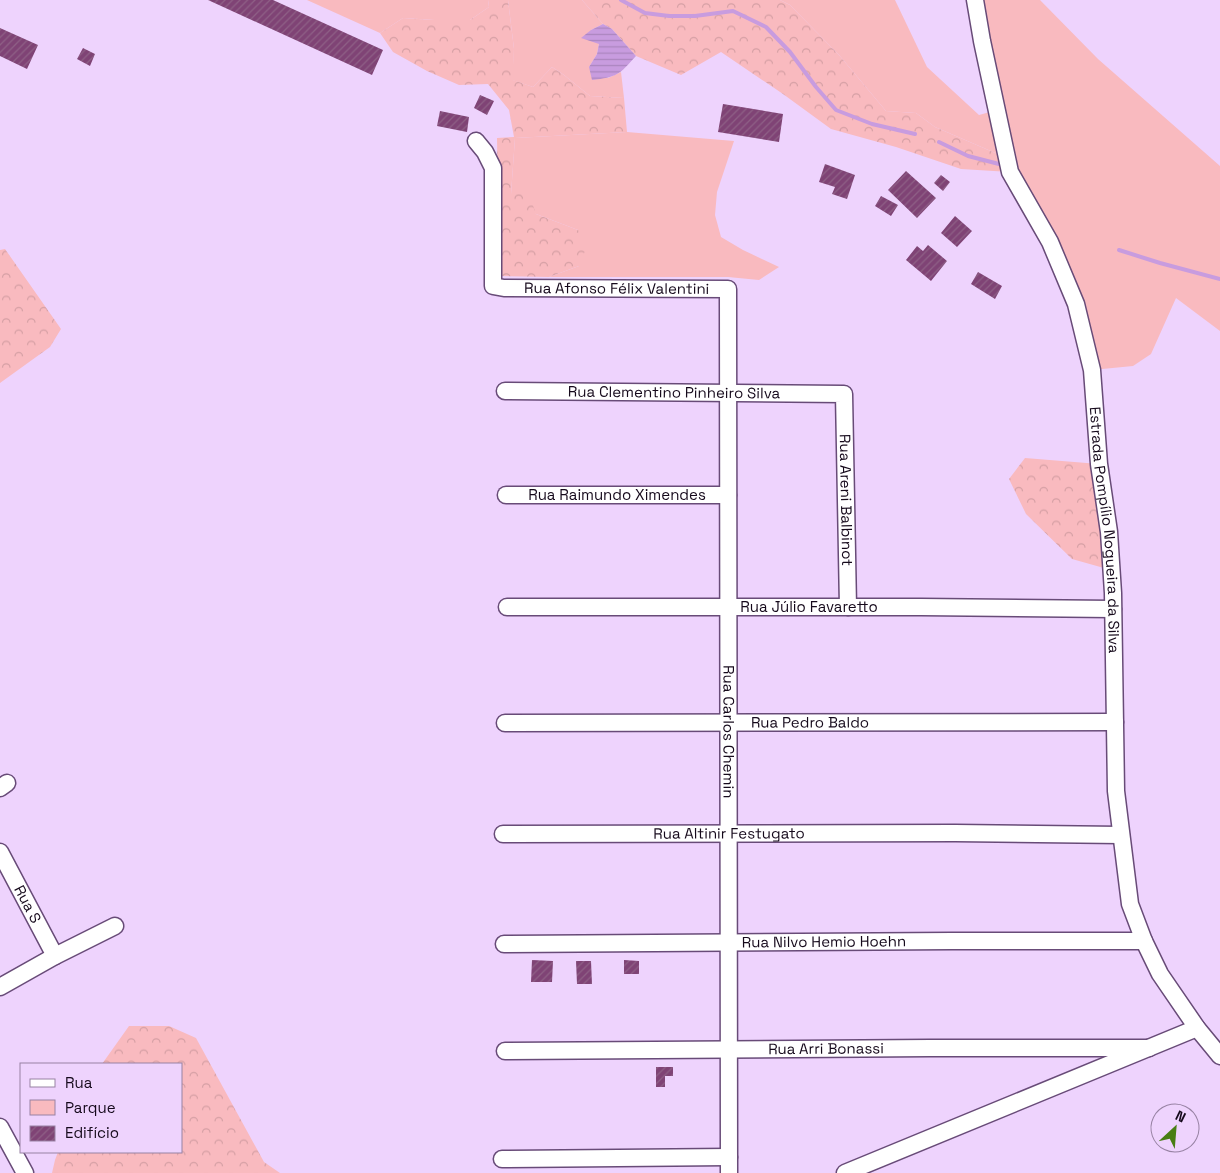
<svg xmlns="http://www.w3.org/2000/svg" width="1220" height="1173" font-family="'Space Grotesk',sans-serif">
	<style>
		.green { fill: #f9babf }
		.forest { fill: url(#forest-crowns) }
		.water { fill: url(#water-rules) }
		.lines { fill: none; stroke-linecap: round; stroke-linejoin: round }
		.stream { stroke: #c89cdf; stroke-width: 4 }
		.building { fill: url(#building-hatch) }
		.minor-casing { stroke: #684b78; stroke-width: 19 }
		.minor { stroke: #fff; stroke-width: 16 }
		.labels { text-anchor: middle; stroke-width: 5; stroke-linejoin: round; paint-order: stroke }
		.street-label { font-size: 15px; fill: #15091b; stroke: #eed3fd }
	</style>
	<defs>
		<pattern id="forest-crowns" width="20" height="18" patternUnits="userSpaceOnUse" patternTransform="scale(1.25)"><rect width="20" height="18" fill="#f9babf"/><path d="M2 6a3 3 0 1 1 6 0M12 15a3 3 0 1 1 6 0" fill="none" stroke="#d59fa4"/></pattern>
		<pattern id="water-rules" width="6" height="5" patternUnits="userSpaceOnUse" patternTransform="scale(1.25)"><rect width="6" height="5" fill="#c89cdf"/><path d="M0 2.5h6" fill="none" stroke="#ab85bf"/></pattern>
		<pattern id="building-hatch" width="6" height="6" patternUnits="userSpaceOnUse" patternTransform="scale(1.25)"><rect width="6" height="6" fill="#7f4375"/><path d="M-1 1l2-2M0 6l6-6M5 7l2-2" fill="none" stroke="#8e6086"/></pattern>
	</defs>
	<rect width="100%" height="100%" fill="#eed3fd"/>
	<path class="green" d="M307,0h181l1,7 -19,13h-36l-31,-2 -23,15z
		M508,0h74l21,24 -12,6 8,14 -2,10 -8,13 19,11 13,-6 3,26 -34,-2 -26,-21 -12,-8 -19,20 -21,-7 2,-31z
		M780,0h115l32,67 52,48 18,-5 -22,-110h65l58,59 122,107v165l-44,-33 -25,56 -18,12 -41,4 -16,-66 -69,-146 -72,-31 -19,-14 -30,-2 -47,-56 -49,-50z
		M627,132l107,9 -17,51 -2,23 6,22 22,13 36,17 -20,13 -31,-3h-179l30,-11 -1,-36 -42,-16 -25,-20 4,-56z"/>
	<path class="forest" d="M488,0h20l6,49 -1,31 20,7 19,-20 12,8 26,21 34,2 3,34 -112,6 -4,56h18l7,20 42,16 9,16 -8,20 -30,11 -50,-1 -2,-138 17,-1 -5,-27 -21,-26 -29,1 -32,-14 -34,-19 -13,-19 23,-15 31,2h36l19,-13z
		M582,0h198l10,5 49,50 47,56 30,2 19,14 72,31 3,14 -49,-3 -65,-22 -65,-18 -48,-35 -62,-42 -40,23 -45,-19 -24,-27 -9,-5z
		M5,249l56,80 -11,18 -50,36v-133z
		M1025,458l74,6 12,106 -39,-11 -46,-45 -17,-35z
		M129,1026h40l27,12 68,124 16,11h-228l3,-13 3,-8h123v-88h-79z"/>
	<path class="water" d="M603,24l9,5 24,27c-17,19 -19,21 -44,24l-3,-13 8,-13 2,-10 -18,-6 10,-8z"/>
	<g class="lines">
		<path class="stream" d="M621,0l24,13 24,3h26l38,-5 33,16 24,25 26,35 20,23 36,14 43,10
			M939,142l29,14 31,8
			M1119,250l41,13 60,16"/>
	</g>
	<path class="building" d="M208,0h65l110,50 -11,25z
		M0,28l38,17 -11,24 -27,-13z
		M83,48l12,6 -5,12 -13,-7z
		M480,95l14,6 -7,14 -13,-7z
		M723,104l60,10 -4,28 -61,-10z
		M440,111l29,6 -2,15 -30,-6z
		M825,164l30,11 -8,24 -15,-5 3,-7 -16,-5z
		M906,171l30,27 -19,20 -29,-28z
		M941,175l9,7 -7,9 -9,-8z
		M881,196l17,9 -7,11 -16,-10z
		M955,216l17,15 -15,16 -16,-14z
		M928,245l19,16 -16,20 -25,-21 11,-14 6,5z
		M978,272l24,14 -7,13 -24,-15z
		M532,960l21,1 -1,21h-21z
		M624,960l15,1v13h-15z
		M576,961h15l1,23h-15z
		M656,1067h17v9h-8v11h-9z"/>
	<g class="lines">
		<g class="minor-casing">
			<g id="minor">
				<path id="s1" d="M975,0l7,41 28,131 40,70 26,62 16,66 7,94 10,68 4,61 3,198 14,113 14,37 16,33 37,54 23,28"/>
				<path id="s2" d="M476,141l9,11 8,16v118l11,2 224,1 1,884"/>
				<path id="s3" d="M505,391l339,3 4,213"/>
				<path id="s4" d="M506,495h222"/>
				<path id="s5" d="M507,607h414l192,2"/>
				<path id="s6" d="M505,723l610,-1"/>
				<path d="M0,788l7,-5"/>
				<path id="s7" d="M503,834l452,-1 166,2"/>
				<path id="s8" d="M0,852l55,104"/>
				<path id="s9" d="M504,944l448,-3h192"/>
				<path d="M0,987l55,-31 60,-30"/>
				<path id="s10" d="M505,1051l425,-3h219"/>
				<path d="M0,1127l25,46"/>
				<path d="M502,1159l227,-2"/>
				<path d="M845,1173l352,-145"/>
			</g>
		</g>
		<use href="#minor" class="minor"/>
	</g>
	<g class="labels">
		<g class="street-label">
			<text dy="5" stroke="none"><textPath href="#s2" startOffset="274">Rua Afonso Félix Valentini</textPath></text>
			<text dy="5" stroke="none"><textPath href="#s3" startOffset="169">Rua Clementino Pinheiro Silva</textPath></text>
			<text dy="5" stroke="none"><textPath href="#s4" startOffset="111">Rua Raimundo Ximendes</textPath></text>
			<text dy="5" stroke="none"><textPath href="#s3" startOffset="445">Rua Areni Balbinot</textPath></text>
			<text dy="5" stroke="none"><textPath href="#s1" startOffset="552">Estrada Pompílio Nogueira da Silva</textPath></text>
			<text dy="5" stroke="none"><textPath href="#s5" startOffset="302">Rua Júlio Favaretto</textPath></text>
			<text dy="5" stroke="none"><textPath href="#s6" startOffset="305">Rua Pedro Baldo</textPath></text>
			<text dy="5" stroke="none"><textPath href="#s2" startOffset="828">Rua Carlos Chemin</textPath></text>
			<text dy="5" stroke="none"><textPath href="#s7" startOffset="226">Rua Altinir Festugato</textPath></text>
			<text dy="5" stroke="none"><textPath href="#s8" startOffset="59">Rua S</textPath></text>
			<text dy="5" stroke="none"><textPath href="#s9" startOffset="320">Rua Nilvo Hemio Hoehn</textPath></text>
			<text dy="5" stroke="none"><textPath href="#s10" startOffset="321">Rua Arri Bonassi</textPath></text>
		</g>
	</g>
	<rect x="20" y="1063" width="162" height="90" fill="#eed3fd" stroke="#9782a3"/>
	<rect x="30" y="1079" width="25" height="8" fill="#ffffff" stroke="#9782a3"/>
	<text x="65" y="1088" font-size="15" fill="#15091b">Rua</text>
	<rect x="30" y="1100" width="25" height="15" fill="#f9babf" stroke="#9782a3"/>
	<text x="65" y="1113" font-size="15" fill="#15091b">Parque</text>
	<rect x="30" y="1126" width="25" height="15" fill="url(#building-hatch)" stroke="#9782a3"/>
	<text x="65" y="1138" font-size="15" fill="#15091b">Edifício</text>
	<g transform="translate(1175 1128) rotate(26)"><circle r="24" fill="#eed3fd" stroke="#9782a3"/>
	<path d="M0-4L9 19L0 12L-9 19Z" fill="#487e14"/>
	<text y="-8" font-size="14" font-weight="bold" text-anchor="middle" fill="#15091b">N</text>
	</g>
</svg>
